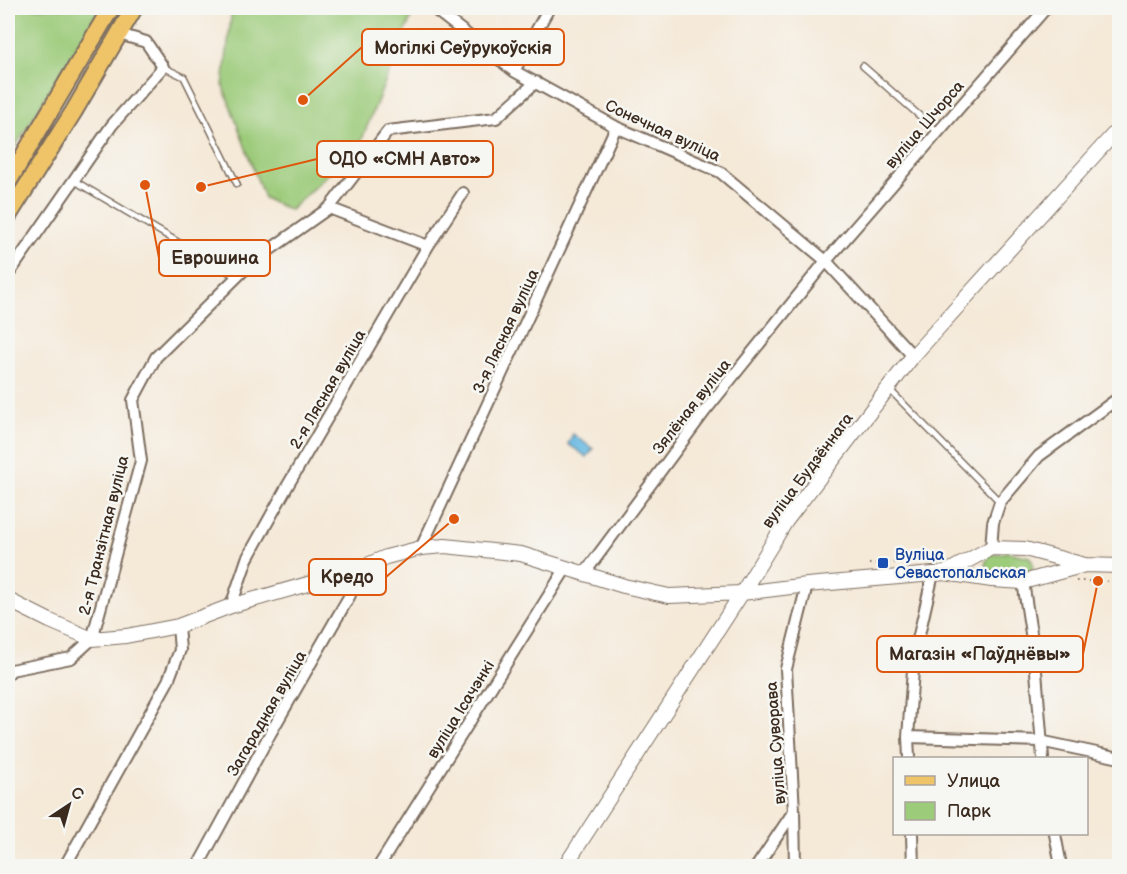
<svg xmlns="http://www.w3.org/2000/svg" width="1127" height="874" font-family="'Balsamiq Sans',sans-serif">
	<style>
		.green { fill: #9ccb7a; stroke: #6c7a4c; stroke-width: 1.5 }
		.water { fill: #67b9e2; stroke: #517280; stroke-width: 1.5 }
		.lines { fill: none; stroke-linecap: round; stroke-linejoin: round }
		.service-casing { stroke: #7c6d5f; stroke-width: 8 }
		.minor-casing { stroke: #7c6d5f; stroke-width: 14 }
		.tertiary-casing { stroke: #7c6d5f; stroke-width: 16 }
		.primary-casing { stroke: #7c6d5f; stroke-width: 20 }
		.path { stroke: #7c6d5f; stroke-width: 2; stroke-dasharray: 1.5 4.5; stroke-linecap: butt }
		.service { stroke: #fff; stroke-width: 5 }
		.minor { stroke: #fff; stroke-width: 10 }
		.tertiary { stroke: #fff; stroke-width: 14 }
		.primary { stroke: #efc469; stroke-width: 16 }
		.transit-dot { fill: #1a4fb4; stroke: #f6f6f2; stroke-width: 2 }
		.labels { text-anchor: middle; stroke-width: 5; stroke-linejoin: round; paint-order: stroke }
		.street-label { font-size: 16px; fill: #3b2a1e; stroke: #f6f6f2 }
		.transit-label { font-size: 16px; fill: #164399; stroke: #f6f6f2; text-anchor: start }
		.leader { fill: none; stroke: #df570d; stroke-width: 2 }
		.callout-dot { fill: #df570d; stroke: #f6f6f2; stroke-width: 2 }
		.callout { fill: #f6f6f2; stroke: #df570d; stroke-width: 2 }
		.callout-label { font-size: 18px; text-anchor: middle; font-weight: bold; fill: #3b2a1e }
	</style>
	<rect width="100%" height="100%" fill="#f6f6f2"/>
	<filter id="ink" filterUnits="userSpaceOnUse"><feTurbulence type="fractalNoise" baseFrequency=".0167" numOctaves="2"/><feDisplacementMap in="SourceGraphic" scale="12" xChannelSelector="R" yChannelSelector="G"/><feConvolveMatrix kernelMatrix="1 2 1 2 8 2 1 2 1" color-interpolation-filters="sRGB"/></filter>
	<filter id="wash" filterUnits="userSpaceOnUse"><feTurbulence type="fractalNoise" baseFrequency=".008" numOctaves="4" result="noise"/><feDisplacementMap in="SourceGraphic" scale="24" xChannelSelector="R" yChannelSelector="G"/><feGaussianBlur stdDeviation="1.35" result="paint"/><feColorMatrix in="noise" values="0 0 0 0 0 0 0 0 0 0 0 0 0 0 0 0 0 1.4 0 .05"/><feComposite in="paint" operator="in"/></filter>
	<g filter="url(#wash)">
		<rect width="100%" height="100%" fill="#f5e9d8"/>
		<path class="green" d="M8,8h92l-92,151z
			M232,8h183l-55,136 -70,66 -26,-12 -41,-112z
			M1008,552l22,5c4,7 4,12 -2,18l-40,-1 -3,-10 4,-9z"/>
		<path class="water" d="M573,434l20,15 -6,8 -19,-13z"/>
	</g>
	<g filter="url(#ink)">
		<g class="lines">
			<g class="service-casing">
				<path id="service" d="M863,66l75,66
					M163,67l21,10 53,107
					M73,180l164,97
					M890,390l110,112"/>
			</g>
			<g class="minor-casing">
				<path id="minor" d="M433,8l81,63 102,56 104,45 106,89 87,95
					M514,71l35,-63
					M329,208l99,38
					M8,275l104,-150 51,-58 -17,-25 -27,-8
					M421,548l195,-421
					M991,548l2,-25 7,-21 39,-46 81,-59
					M584,574l121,-163 121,-150 220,-253
					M1023,582l12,77 8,99
					M231,606l16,-47 41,-74 140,-239 35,-53
					M8,674l3,-4 60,-12 21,-19 49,-178 -8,-61 23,-43 95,-94 78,-55 59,-77 108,-13 40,-36
					M908,737l132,4 80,17
					M909,758l-1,-21 6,-80 19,-83
					M912,834l1,32
					M1055,834l6,32
					M65,866l103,-185 12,-31 -2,-24
					M198,866l72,-132 80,-139 3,-24
					M379,866l187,-298
					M757,866l37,-55
					M795,866l-1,-55 -8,-142 21,-84"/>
			</g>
			<g class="tertiary-casing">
				<path id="tertiary" d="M945,573l46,-25 34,1 60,16 35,1
					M8,600l42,21 42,18 34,-3 52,-10 53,-20 122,-35 33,-14 35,-9 24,-2 76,8 103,32 45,10 73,-3 65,-8 138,-12 47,7 31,2 62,-17
					M565,866l177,-273 44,-72 127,-165 207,-229"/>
			</g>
			<g class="primary-casing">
				<path id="primary" d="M8,182l103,-174
					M8,216l66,-105 60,-103"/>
			</g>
			<path class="path" d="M869,564l33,-2
				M1076,581h36"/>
			<use href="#service" class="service"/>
			<use href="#minor" class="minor"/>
			<use href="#tertiary" class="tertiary"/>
			<use href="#primary" class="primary"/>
		</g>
	</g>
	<rect class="transit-dot" x="877" y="557" width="12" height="12" rx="3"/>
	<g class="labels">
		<g class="street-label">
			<text transform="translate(924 124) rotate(-49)" y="6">вуліца Шчорса</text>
			<text transform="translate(663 130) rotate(25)" y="6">Сонечная вуліца</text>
			<text transform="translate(505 331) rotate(-65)" y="6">3-я Лясная вуліца</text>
			<text transform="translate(327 389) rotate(-60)" y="6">2-я Лясная вуліца</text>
			<text transform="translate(691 406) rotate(-52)" y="6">Зялёная вуліца</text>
			<text transform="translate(807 470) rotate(-53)" y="6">вуліца Будзённага</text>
			<text transform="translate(103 535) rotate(-76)" y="6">2-я Транзітная вуліца</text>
			<text transform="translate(460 709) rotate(-58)" y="6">вуліца Ісачэнкі</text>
			<text transform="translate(266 713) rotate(-60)" y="6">Загарадная вуліца</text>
			<text transform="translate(775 743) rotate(-94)" y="6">вуліца Суворава</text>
		</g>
		<g class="transit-label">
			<text x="895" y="560">Вуліца<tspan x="895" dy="18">Севастопальская</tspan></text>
		</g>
	</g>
	<path class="leader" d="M303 100L362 47M201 187L317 159M145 185L159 258M454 519L386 577M1098 581L1083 654"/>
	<g class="callout-dot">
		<circle cx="303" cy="100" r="6"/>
		<circle cx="201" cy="187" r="6"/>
		<circle cx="145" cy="185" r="6"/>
		<circle cx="454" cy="519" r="6"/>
		<circle cx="1098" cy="581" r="6"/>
	</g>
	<g class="callout">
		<rect x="362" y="29" width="202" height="36" rx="6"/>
		<rect x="317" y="141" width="176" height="36" rx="6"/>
		<rect x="159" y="240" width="111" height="36" rx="6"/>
		<rect x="309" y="559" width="77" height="36" rx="6"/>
		<rect x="877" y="636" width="206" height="36" rx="6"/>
	</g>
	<g class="callout-label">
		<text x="463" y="54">Могілкі Сеўрукоўскія</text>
		<text x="405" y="165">ОДО «СМН Авто»</text>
		<text x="215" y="264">Еврошина</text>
		<text x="347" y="583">Кредо</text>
		<text x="980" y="660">Магазін «Паўднёвы»</text>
	</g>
	<rect width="1127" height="874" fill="none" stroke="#f6f6f2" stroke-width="30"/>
	<rect x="893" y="757" width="195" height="78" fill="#f6f6f2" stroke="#aba49d" stroke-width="1.5"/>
	<rect x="905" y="776" width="30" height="9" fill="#efc469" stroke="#aba49d" stroke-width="1.5"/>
	<text x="947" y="787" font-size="18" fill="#3b2a1e">Улица</text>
	<rect x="905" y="802" width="30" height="18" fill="#9ccb7a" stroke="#aba49d" stroke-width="1.5"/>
	<text x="947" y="817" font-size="18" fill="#3b2a1e">Парк</text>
	<g transform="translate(69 805) rotate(36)" stroke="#f6f6f2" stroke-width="4.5" paint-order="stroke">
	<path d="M0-4.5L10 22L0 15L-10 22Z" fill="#3b2a1e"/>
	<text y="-9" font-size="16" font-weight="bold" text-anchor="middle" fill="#3b2a1e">С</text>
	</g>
</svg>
